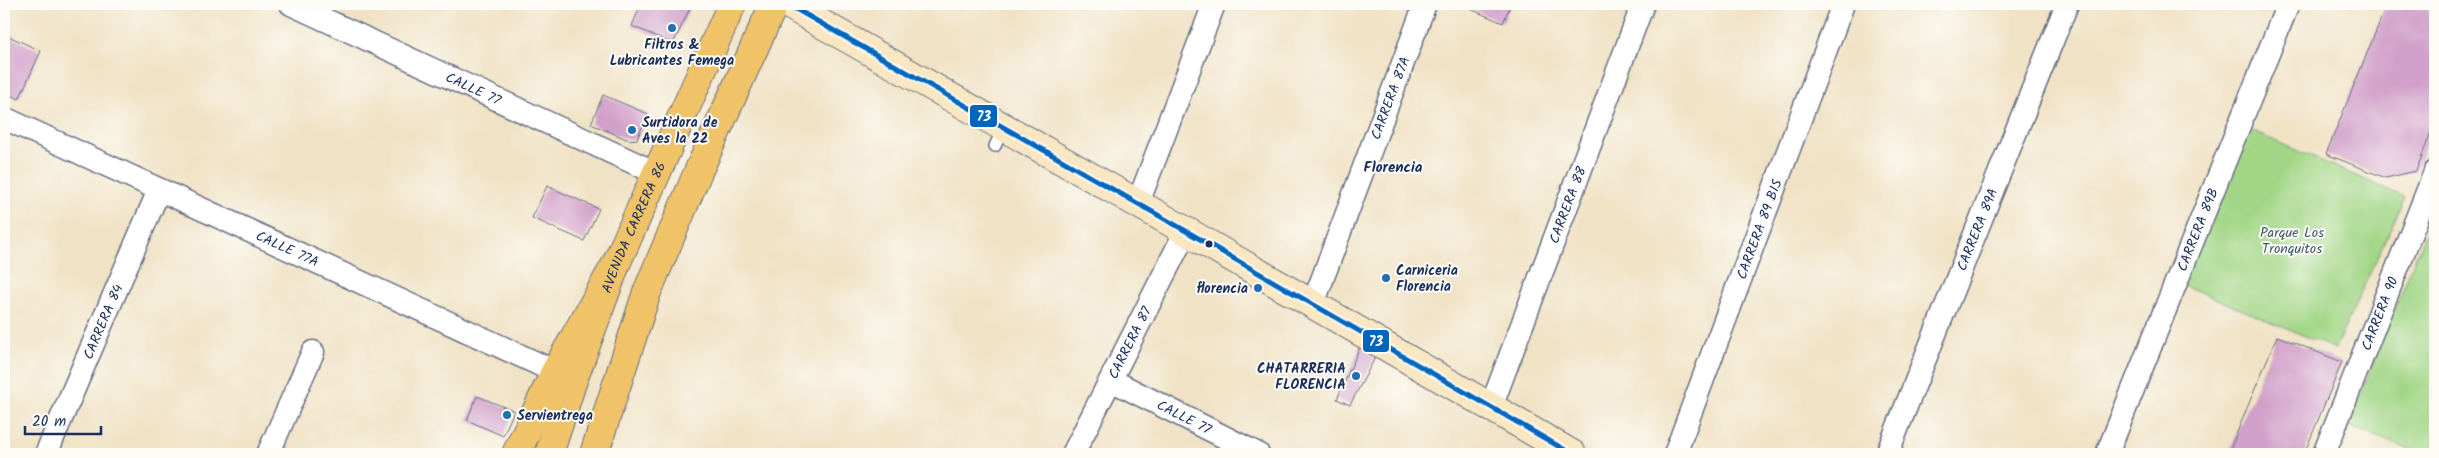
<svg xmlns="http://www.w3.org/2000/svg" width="2439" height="458" font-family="Kalam,sans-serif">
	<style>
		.green { fill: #a2d686; stroke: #5e8272 }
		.building { fill: #d1a0ca }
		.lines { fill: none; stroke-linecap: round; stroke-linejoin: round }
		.lane-casing { stroke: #666e82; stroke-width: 14 }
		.street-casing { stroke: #666e82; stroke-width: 25 }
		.secondary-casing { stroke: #666e82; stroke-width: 30 }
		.primary-casing { stroke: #666e82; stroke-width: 30 }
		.highway-casing { stroke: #666e82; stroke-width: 30 }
		.lane { stroke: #fff; stroke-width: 11 }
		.street { stroke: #fff; stroke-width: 22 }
		.secondary { stroke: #f9e7c3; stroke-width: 28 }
		.primary { stroke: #f0c369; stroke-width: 28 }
		.highway { stroke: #f0c369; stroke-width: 28 }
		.bus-1-casing { stroke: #fdfcf7; stroke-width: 9 }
		.bus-1 { stroke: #0065bd; stroke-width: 5 }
		.poi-dot { fill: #1f6fb2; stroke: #fdfcf7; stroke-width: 2 }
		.bus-dot { fill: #1b2f5e; stroke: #fdfcf7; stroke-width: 2 }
		.labels { text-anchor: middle; stroke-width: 4; stroke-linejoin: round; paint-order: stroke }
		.poi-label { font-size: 14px; font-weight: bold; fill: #1b2f5e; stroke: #fdfcf7; text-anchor: start }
		.street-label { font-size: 14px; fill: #1b2f5e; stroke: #fdfcf7 }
		.park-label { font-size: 14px; fill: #3d5968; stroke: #fdfcf7 }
		.neighbourhood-label { font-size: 15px; font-weight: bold; fill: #1b2f5e; stroke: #fdfcf7 }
		.line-badge { stroke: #fdfcf7; stroke-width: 2 }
		.badge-label { font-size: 14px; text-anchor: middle; font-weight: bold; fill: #fff }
	</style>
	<rect width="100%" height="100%" fill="#fdfcf7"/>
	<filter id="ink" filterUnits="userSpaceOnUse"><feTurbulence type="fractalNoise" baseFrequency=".02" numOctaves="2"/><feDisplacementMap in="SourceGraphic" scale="10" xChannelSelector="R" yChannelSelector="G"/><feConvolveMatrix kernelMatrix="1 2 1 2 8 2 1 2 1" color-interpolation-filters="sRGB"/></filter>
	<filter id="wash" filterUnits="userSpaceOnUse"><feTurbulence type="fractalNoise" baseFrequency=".0096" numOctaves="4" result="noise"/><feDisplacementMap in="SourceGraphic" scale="20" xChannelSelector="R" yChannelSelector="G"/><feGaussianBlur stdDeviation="1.12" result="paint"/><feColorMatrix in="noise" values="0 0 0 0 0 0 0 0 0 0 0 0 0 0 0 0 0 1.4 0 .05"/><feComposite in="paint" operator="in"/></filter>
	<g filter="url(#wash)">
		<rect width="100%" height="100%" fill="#f0e2c5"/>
		<path class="green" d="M2247,129l158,68 -70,152 -154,-65z
			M2435,209v245h-14l-73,-28z"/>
		<g id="blocks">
			<path class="building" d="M641,4h51l-19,40 -41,-18z
				M1470,4h41l-8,19 -35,-15z
				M2387,4h48v118l-19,49 -30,7 -60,-24z
				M4,34l37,17 -22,48 -15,-7z
				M603,95l45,19 -11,25 -8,1 -38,-16z
				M547,186l52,23 -15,32 -52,-23z
				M2277,336l65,26 -38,92h-76z
				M1362,342l16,10 -28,53 -13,-6z
				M477,396l37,15 -11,25 -36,-16z"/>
		</g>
	</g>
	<g filter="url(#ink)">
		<use href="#blocks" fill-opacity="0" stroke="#666e82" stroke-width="1"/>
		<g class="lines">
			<g class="lane-casing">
				<path id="lane" d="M995,146l9,-19"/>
			</g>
			<g class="street-casing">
				<g id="street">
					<path id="s1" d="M291,4l365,169"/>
					<path id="s2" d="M4,118l567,261"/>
					<path d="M1138,203l76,-199"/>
					<path id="s3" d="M1313,304l112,-300"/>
					<path id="s4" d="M1111,380l147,74"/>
					<path id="s5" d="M1491,407l152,-403"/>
					<path id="s6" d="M46,454l113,-264"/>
					<path d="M268,454l45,-102"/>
					<path id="s7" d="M1073,454l113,-223"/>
					<path id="s8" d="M1675,454l168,-450"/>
					<path id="s9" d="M1887,454l180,-450"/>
					<path id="s10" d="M2107,454l181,-450"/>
					<path id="s11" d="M2324,454l111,-282"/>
				</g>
			</g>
			<g class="secondary-casing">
				<path id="secondary" d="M787,4l399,227 386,223"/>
			</g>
			<g class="primary-casing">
				<g id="primary">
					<path id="s12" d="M549,454l24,-74 43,-116 116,-260"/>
					<path d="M594,454l53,-162 51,-120 76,-168"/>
				</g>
			</g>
			<g class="highway-casing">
				<path id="highway" d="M516,454l39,-82 61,-108"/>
			</g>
			<use href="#lane" class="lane"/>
			<use href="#street" class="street"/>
			<use href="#secondary" class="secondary"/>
			<use href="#primary" class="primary"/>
			<use href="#highway" class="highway"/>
			<g class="bus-1-casing">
				<path id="bus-1" d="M787,4l399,227 386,223"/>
			</g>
			<use href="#bus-1" class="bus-1"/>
		</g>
	</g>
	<g class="poi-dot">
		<circle cx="672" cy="28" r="5"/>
		<circle cx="632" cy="130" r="5"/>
		<circle cx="1386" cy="278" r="5"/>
		<circle cx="1258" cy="288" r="5"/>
		<circle cx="1356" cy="376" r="5"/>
		<circle cx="507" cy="415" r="5"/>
	</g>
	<circle class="bus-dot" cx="1209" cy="244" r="4.5"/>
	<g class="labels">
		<g class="poi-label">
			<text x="672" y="49" text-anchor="middle">Filtros &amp;<tspan x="672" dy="16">Lubricantes Femega</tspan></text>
			<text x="642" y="127">Surtidora de<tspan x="642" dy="16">Aves la 22</tspan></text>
			<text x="1396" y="275">Carniceria<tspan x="1396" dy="16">Florencia</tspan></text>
			<text x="1248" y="293" text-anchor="end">florencia</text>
			<text x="1346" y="373" text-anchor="end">CHATARRERIA<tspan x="1346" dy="16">FLORENCIA</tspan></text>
			<text x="517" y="420">Servientrega</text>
		</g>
		<g class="street-label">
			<text dy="5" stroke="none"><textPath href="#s1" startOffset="201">CALLE 77</textPath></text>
			<text dy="5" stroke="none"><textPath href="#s3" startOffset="220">CARRERA 87A</textPath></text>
			<text dy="5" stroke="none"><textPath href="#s5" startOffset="216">CARRERA 88</textPath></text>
			<text dy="5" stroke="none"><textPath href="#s12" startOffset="242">AVENIDA CARRERA 86</textPath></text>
			<text dy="5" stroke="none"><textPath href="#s8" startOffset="240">CARRERA 89 BIS</textPath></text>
			<text dy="5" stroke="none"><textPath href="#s9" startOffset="242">CARRERA 89A</textPath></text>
			<text dy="5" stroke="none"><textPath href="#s10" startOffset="242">CARRERA 89B</textPath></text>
			<text dy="5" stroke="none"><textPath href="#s2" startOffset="312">CALLE 77A</textPath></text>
			<text dy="5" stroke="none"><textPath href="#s11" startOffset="151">CARRERA 90</textPath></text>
			<text dy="5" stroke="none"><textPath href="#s6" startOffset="144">CARRERA 84</textPath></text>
			<text dy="5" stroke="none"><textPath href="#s7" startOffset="125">CARRERA 87</textPath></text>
			<text dy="5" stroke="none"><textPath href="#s4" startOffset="82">CALLE 77</textPath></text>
		</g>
		<g class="park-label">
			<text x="2292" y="237">Parque Los<tspan x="2292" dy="16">Tronquitos</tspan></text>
		</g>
		<g class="neighbourhood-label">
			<text x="1393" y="172">Florencia</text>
		</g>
	</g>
	<g class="line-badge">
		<rect x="969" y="104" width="29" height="24" rx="5" fill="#0065bd"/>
		<rect x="1362" y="329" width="28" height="24" rx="5" fill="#0065bd"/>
	</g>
	<g class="badge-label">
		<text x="984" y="121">73</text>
		<text x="1376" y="346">73</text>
	</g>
	<rect width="2439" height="458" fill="none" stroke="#fdfcf7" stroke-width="20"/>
	<path d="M25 426v8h76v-8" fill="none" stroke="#1b2f5e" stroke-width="2.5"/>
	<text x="32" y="426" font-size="15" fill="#1b2f5e" stroke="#fdfcf7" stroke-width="4" paint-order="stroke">20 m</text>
</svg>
